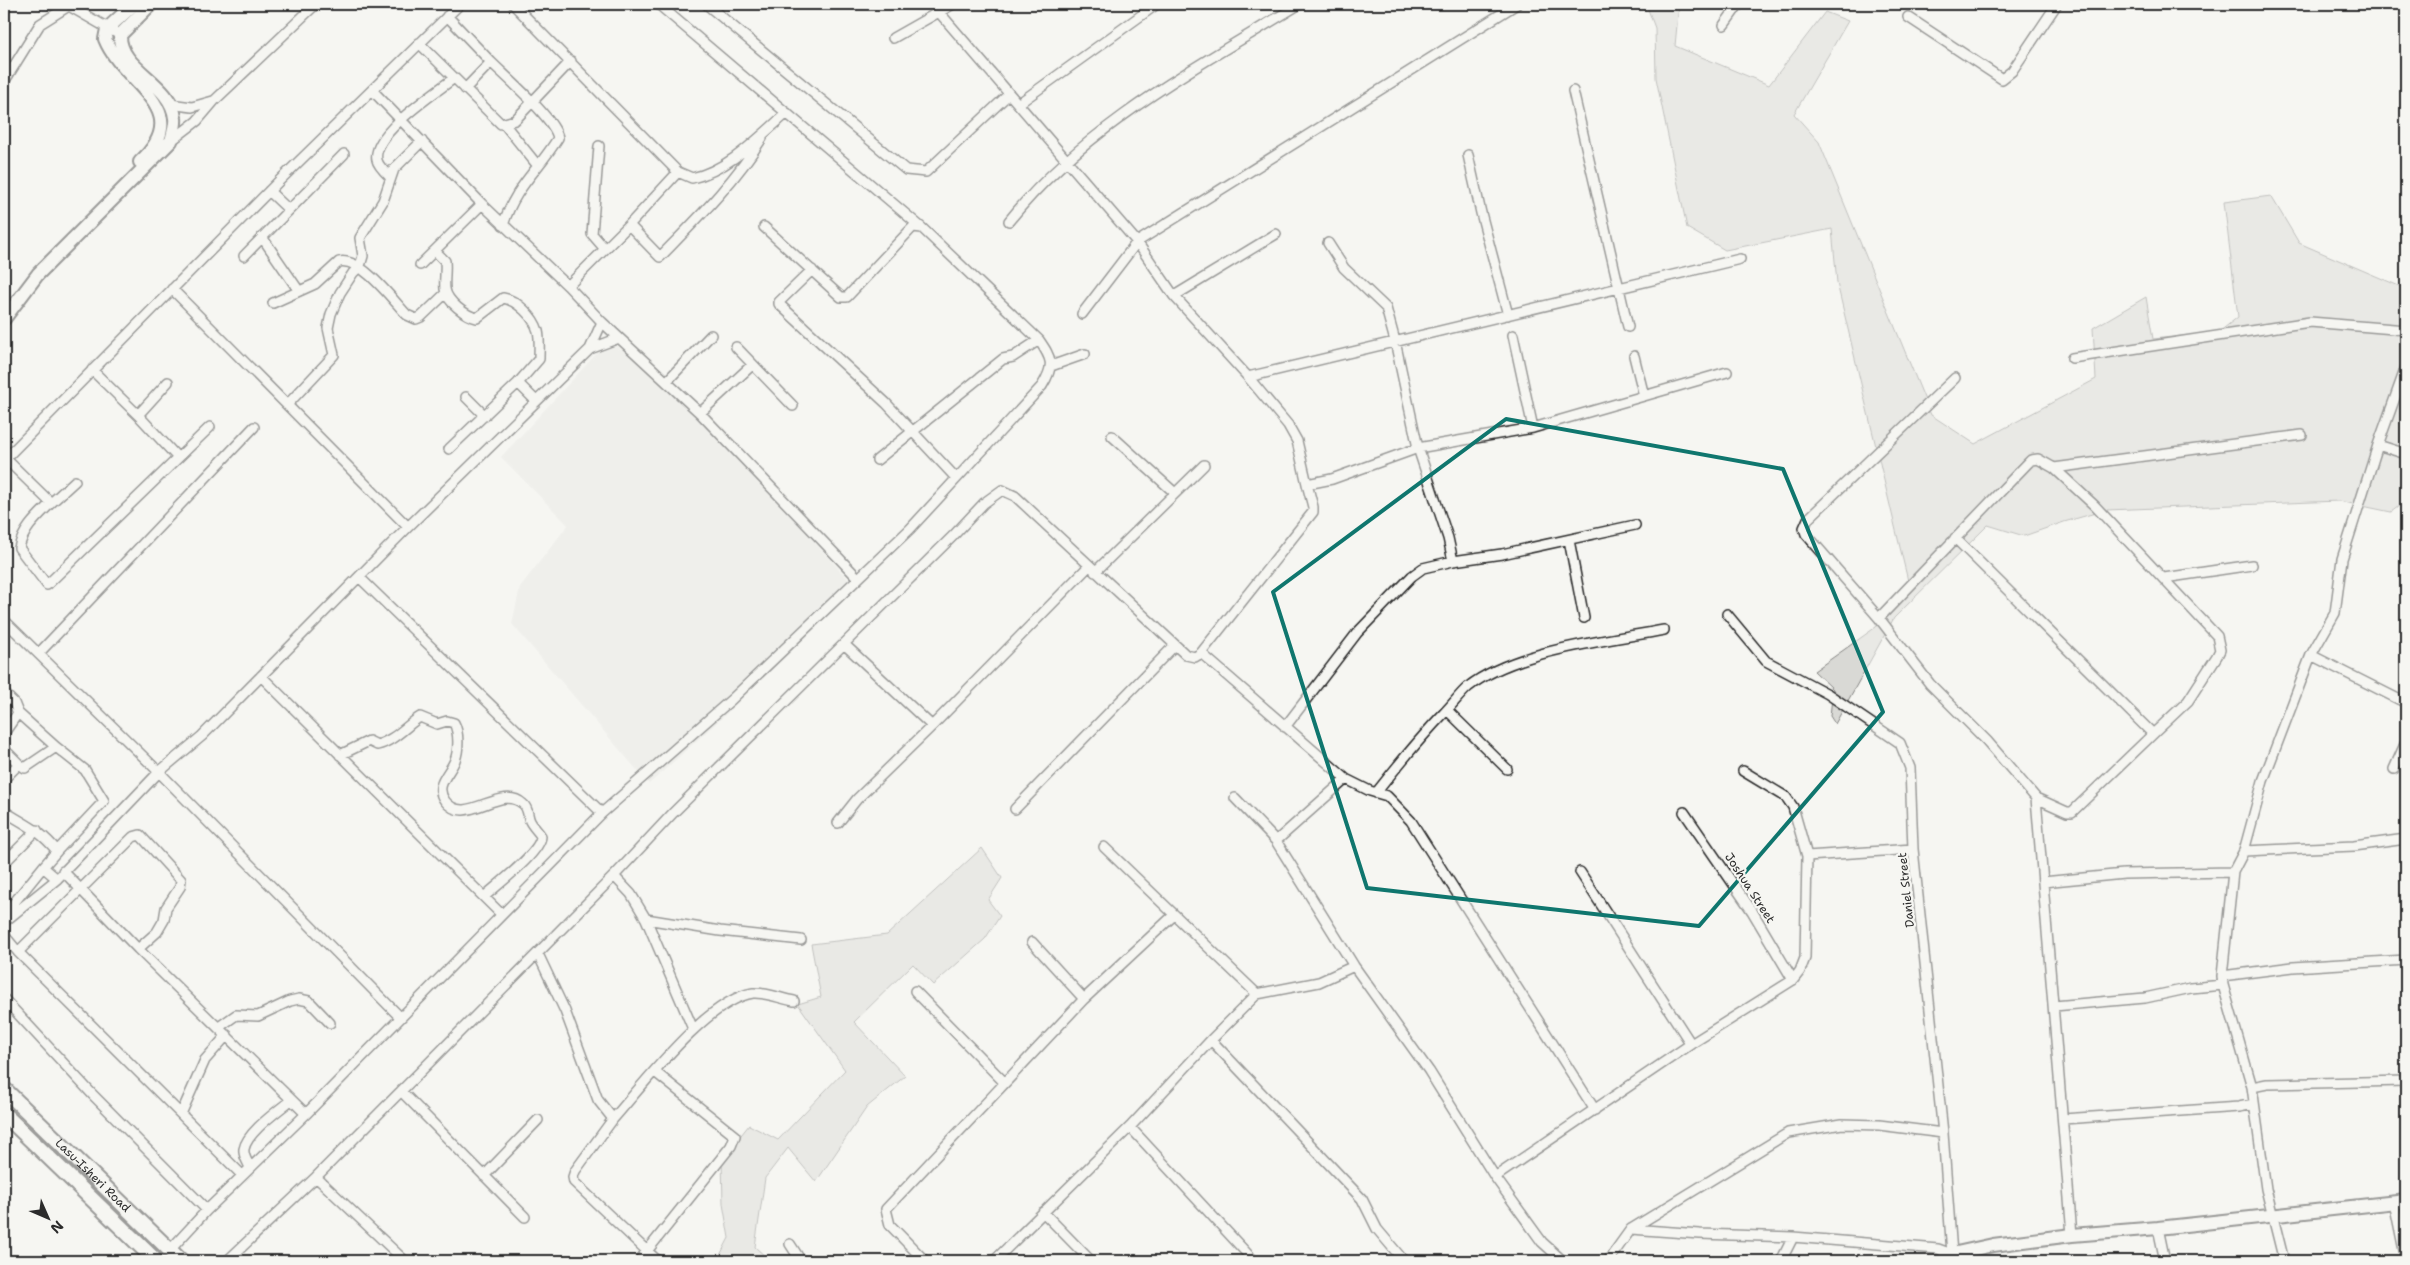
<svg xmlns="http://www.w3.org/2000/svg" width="2410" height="1265" font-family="'Shantell Sans',sans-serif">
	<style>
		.built { fill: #e7e7e3 }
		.green { fill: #d9d9d5; stroke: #828280 }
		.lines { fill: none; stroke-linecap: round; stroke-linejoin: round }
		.street-casing { stroke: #2b2b2b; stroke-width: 12 }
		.secondary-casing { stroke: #2b2b2b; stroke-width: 16 }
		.primary-casing { stroke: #2b2b2b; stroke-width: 18 }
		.street { stroke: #f6f6f2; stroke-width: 9 }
		.secondary { stroke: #f6f6f2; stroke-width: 12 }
		.primary { stroke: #f6f6f2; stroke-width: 14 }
		.marked { fill: none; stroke: #0f766e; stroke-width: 4; stroke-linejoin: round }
		.labels { text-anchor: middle; stroke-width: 4.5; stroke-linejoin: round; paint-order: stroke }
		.street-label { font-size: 12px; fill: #2b2b2b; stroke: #f6f6f2 }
	</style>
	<rect width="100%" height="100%" fill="#f6f6f2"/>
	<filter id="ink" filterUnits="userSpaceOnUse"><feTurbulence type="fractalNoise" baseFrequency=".02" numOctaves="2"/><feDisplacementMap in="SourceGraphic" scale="10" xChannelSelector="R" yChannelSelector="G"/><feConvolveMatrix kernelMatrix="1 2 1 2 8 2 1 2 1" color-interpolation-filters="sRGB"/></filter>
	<g filter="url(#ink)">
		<path class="built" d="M616,346l18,10 112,111 104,114 -5,15 -121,120 -75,68 -137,-160 8,-37 48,-62 -67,-68 97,-105z"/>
		<path class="green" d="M1646,4h33l-4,42 94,39 56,-73 23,9 -54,93 25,28 112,273 44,29 121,-65 -3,-51 53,-31 7,42 66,-7 19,-15 -14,-115 47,-6 28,47 107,46v212l-15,11 -52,-11 -233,9 -42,12 -40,14 -36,-11 -94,93 -59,106 -5,-8 3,-27 -19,-18 62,-44 32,-46 -71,-298 -5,-54 -107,21 -38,-22 -31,-150 -1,-50z
			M982,848l20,30 -14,22 12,16 -15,23 -52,46 -20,-21 -59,58 51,54 -38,31 -51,75 -28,-34 -23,30 -10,69 12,11 -1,3h-49l12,-23 -6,-34 -1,-45 27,-34 29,15 67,-70 -47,-66 23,-7 -10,-53 76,-9z"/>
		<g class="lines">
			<g class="street-casing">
				<path id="street" d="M513,4l165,168
					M658,4l264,224
					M706,4l200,166 20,2 83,-78
					M932,4l205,238 37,54 74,81 40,48 9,16 10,43
					M447,16l44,46 -26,27
					M1908,17l94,62 10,-8 45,-67
					M1724,25l15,-21
					M893,38l60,-34
					M419,43l82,81 14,-4 56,-59
					M491,62c15,15 64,57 67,76 -20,33 -42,47 -55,87
					M4,82l36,-58 27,-17h4l49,28
					M372,90l110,114 86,82 34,36 98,91 158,165
					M1573,91l55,236
					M170,104l22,3 21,-6
					M1018,104l139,-100
					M505,125l33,41
					M171,141l26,-20 17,-20 102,-97
					M599,146l-7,88 13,15
					M1468,155l13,58 27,102
					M391,178c-4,-4 -13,-12 -14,-18 -6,-26 58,-67 77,-82
					M269,191l20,19
					M1009,221c76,-95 188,-154 291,-217
					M629,225l31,32c37,-38 74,-74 102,-119
					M262,237l37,54
					M435,251l10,10c1,9 -1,19 0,28 2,13 21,27 32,29l26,-20c14,2 31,19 35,33 2,8 1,20 1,28l-21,24 -69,66
					M244,256l100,-102
					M420,265l62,-61
					M812,270l-33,32v2l107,99 70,75
					M568,286l61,-61 49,-53 14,6c37,-8 67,-41 95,-65
					M172,289l236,238
					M1174,296l102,-62
					M273,303l42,-19 24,-22c22,-5 53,37 68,53l9,4 5,-2 25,-24
					M1082,314l55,-72 380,-238
					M1513,335l20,93
					M736,347l57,59
					M590,349l12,-27
					M1634,356l10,40
					M2072,358l238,-36 96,8
					M1051,366l34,-12
					M92,370l46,45 30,-33
					M1248,377l492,-118
					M1955,378l-147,141 -4,9 2,6 73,84 51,66 57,57 49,57 31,14h5l81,-78 -198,-196
					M667,381l44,-46
					M518,383l18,18
					M466,397l19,19
					M287,405l47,-50 -6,-27 3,-14 9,-21 13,-20 7,-7 3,-10 -3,-18 23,-37 11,-32 28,-28
					M700,413l52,-48
					M138,415l40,43
					M1112,436l63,57
					M2378,445l28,9
					M5,458l46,45 24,-22
					M4,460l275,-279 181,-177
					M877,460l126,-101 10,-2 26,-17
					M2054,468l248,-33
					M51,503c-14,14 -28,26 -32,45l28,37 163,-158
					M1569,540l15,78
					M1453,561l49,-7 133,-29
					M1095,572l109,-107
					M359,577l243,236
					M2164,578l88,-13
					M1879,618l148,-154 4,-4 7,-1 16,9 41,38 122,130 3,14 -3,6 -29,45 -35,33
					M4,620l155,152 241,245
					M844,644l88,82
					M39,653l215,-226
					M1201,653l112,-141v-5l-6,-23 25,-5 86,-31 115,-20 194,-56
					M2311,655l95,48
					M261,676l240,238
					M4,693l10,10 4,10 -14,20
					M1447,710l60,59
					M18,713l38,34
					M1285,727l72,-94 55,-57 11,-8 30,-7 -5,-23 -30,-90 -23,-107 -9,-33 -42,-40 -16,-25
					M4,749l15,15 -15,15
					M340,755l29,-14 8,4c17,-4 30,-20 43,-28l17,7 10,-3 7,2c5,9 5,27 1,37 -5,14 -22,25 -10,41 20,27 56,-18 78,3 6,5 4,11 7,17 3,6 8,10 11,15 0,16 -44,49 -57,61
					M19,764l6,4 31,-21 29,23 19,31 -47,50
					M2394,769l12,-27
					M1743,771l43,26 7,10 14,49 106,-7
					M1376,793c22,-28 45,-56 69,-81 8,-8 15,-18 23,-25 47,-37 138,-46 196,-57
					M1235,798l41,43 78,125 75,105 66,106 47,65 21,19
					M2036,798l36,437
					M1015,809l160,-164
					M4,811c23,15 35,18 53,40l-14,16 14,12
					M1684,812l68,99 41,69
					M838,823l19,-24 75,-73 157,-160
					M1276,841l70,-62
					M1104,847l153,147
					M2244,851l110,-5 52,-7
					M4,863l33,-33
					M63,871l75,78 168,165
					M1580,872l111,172
					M614,876l17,18 15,25 47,110
					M2043,882l81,-8 109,-2
					M4,915l39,-48
					M646,919l74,12 81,9
					M4,922l53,-43 102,-107 43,-36 206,-209 182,-178 29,-11
					M4,935l14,17 224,223
					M1032,942l52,57
					M18,952l115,-115 7,-2 41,45 -1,7 -14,21 -2,12 -7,12 -19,17
					M538,954l27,57 33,89 15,19 -38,52 -2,6 1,5 73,69 -8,10
					M2222,976l71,-9 113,-7
					M915,991l89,91
					M4,999l88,95 115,116
					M2054,1006l91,-8 46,-10 32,-3
					M219,1027l17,-12 22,1 32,-15 9,-2 10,2 21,22
					M1211,1040l151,159 15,30 27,32
					M655,1072l80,64 -4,10 -84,105 11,10
					M2252,1087l15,-3 139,-3
					M401,1091l124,126
					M181,1114l24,-54 22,-25
					M613,1119c31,-35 94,-119 140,-126 12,-1 29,6 41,8
					M2063,1119l176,-12 15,-3
					M1130,1127l124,134
					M250,1167c-3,-6 -7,-11 -6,-18 3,-17 34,-38 47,-49
					M484,1176l54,-56
					M316,1177l89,84
					M1495,1177l196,-133 102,-64 7,-9 5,-13 2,-102
					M2394,1202l12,58
					M1043,1212l48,49
					M2158,1228l7,33
					M1631,1229l69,5 93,3 145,12 14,5 -9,-121 -30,-284 -3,-81 -10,-25 -72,-49 -62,-33 -39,-47
					M790,1244l11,17
					M170,1250l37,-40 99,-96 296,-301 130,-114 178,-170 132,-143c13,-21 10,-27 -3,-46l-117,-112 -9,-1 -66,70h-6l-77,-70
					M227,1261l89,-84 298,-301 59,-63 280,-277 31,-33 18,-13 13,6 171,159 9,2 6,-4 145,126 24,12 17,5 24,25 184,289
					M925,1261l-35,-36 -4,-16 198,-210 90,-84
					M994,1261l136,-134 81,-87 46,-46 62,-12 35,-16
					M1608,1261l23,-32 157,-96 54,-9 37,1 64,8
					M1781,1261l12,-24
					M2284,1261l-18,-72 -14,-102 -29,-102 -1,-9 11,-104 11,-21 19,-70 48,-126 24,-42 7,-54 36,-114 28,-78"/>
			</g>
			<g class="secondary-casing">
				<path id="secondary" d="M134,4l-27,25 -2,10c19,47 92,70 35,123
					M4,319l34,-45 133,-133c2,-7 5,-16 4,-23 -4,-36 -56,-48 -55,-83l31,-31
					M1941,1261l11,-7 41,-9 79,-10 86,-7 248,-27"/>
			</g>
			<g class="primary-casing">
				<g id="primary">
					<path id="s1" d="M4,1089l177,172"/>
					<path d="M4,1114l152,147"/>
				</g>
			</g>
			<use href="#street" class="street"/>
			<use href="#secondary" class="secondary"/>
			<use href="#primary" class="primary"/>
		</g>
	</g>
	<path d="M0 0H2410V1265H0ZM1506,419l277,50 100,243 -184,214 -332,-38 -94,-296z" fill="#f6f6f2" fill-opacity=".55" fill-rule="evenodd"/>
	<path class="marked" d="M1506,419l277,50 100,243 -184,214 -332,-38 -94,-296z"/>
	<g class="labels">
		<g class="street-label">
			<text transform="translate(1750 888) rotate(57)" y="4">Joshua Street</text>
			<text transform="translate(1906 890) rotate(-96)" y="4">Daniel Street</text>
			<text dy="4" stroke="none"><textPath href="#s1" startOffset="124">Lasu-Isheri Road</textPath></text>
		</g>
	</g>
	<rect width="2410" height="1265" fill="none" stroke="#f6f6f2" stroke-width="20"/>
	<rect x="10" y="10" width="2390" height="1245" fill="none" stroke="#2b2b2b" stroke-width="2" filter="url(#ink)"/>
	<g transform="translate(48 1218) rotate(135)" stroke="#f6f6f2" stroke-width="4" paint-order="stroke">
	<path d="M0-4L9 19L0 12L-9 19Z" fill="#2b2b2b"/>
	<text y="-8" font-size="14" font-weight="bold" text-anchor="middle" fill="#2b2b2b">N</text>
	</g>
</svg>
